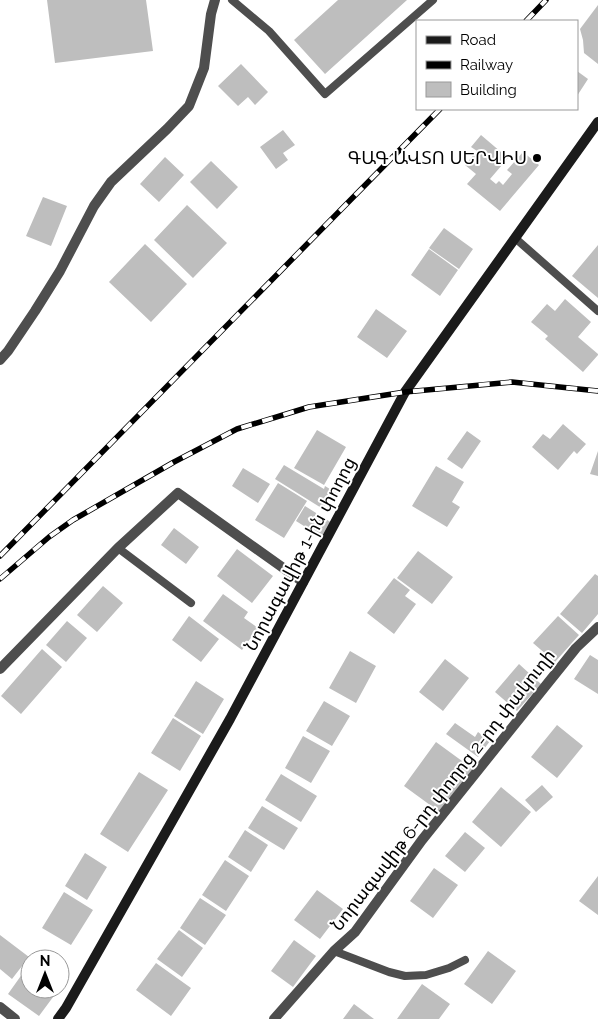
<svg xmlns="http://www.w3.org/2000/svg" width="598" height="1019" font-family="Raleway,'Noto Sans Armenian',sans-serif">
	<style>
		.building { fill: #bebebe }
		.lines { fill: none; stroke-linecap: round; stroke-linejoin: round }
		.service { stroke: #4e4e4e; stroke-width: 8 }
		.minor { stroke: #4e4e4e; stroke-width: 10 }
		.secondary { stroke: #1b1b1b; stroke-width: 10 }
		.rail-casing { stroke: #000; stroke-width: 5.5 }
		.rail { stroke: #fff; stroke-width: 4; stroke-dasharray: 11; stroke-linecap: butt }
		.poi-dot { fill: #000; stroke: #fff; stroke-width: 2 }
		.labels { text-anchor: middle; stroke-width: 4; stroke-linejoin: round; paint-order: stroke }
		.poi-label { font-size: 18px; fill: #000; stroke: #fff; text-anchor: end }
		.street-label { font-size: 18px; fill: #000; stroke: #fff }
	</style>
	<rect width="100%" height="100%" fill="#fff"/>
	<path class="building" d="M47,0h99l7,51 -98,12z
		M338,0h69l-82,74 -31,-34z
		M598,5v59l-14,-11 -1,-13 -3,-11z
		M241,64l27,28 -13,13 -7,-8 -10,9 -20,-20z
		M577,71l11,8 -11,17z
		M283,130l12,15 -12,8 5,7 -12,9 -16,-22z
		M481,135l27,23 -18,21 6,5 3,-3 4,4 9,-11 -5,-4 16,-18 16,13 -39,46 -33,-27 9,-10 -11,-9 12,-14 -6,-4z
		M165,157l19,18 -25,27 -19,-18z
		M211,161l27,26 -21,22 -27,-27z
		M43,197l24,9 -16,40 -25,-10z
		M187,205l40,38 -34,35 -39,-38z
		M444,228l29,21 -14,20 -30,-21z
		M145,244l42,40 -36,38 -42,-40z
		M598,245v53l-26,-22z
		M429,249l29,21 -18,26 -29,-21z
		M565,299l26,23 -13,15 20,17v1l-15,17 -38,-33 3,-3 -17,-14 16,-18 8,7z
		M376,309l31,22 -20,27 -30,-21z
		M563,424l23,20 -9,10 -3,-3 -16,19 -26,-23 11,-13 7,5z
		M317,430l29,17 -22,38 -30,-17z
		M467,431l14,10 -19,28 -15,-10z
		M598,451v25l-8,-2z
		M284,465l40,24 1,-3 13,8 -5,7 -3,-2 -7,10 -48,-30z
		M436,466l28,16 -12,20 8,5 -13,20 -35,-21z
		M243,468l27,16 -12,19 -26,-17z
		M278,483l29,18 -23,37 -29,-18z
		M305,506l27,17 -9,15 -27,-17z
		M174,528l25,19 -13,17 -25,-19z
		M237,549l36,27 -21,27 -35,-27z
		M418,551l35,26 -21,27 -35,-26z
		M595,574l3,2v38l-16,19 -22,-19z
		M394,578l16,12 -5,6 11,8 -22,30 -27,-21z
		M103,586l20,17 -26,29 -20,-17z
		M223,594l25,18 -4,6 14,10 -16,22 -39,-29z
		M189,616l30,23 -18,23 -29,-22z
		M558,616l21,19 -24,27 -22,-19z
		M67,621l20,17 -21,24 -20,-17z
		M42,649l20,18 -41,47 -20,-18z
		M350,651l26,15 -20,37 -27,-15z
		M590,655l8,5v34l-24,-15z
		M445,659l24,19 -26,33 -24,-19z
		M519,664l22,20 -24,27 -22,-19z
		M196,681l28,18 -21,35 -29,-18z
		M324,701l26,15 -18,30 -26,-15z
		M173,718l28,18 -21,35 -29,-18z
		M455,723l20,14 3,-5 12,9 -12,16 -32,-23z
		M557,725l26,21 -26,32 -26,-21z
		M303,736l27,15 -19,32 -26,-15z
		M436,742l37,27 -32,44 -37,-27z
		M139,772l29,18 -40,62 -28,-18z
		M281,774l36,22 -16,26 -36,-22z
		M542,785l11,12 -17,15 -11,-12z
		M501,787l30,25 -30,35 -29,-25z
		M262,806l36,22 -14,22 -36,-22z
		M245,830l23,15 -17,27 -23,-15z
		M465,832l20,16 -20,24 -20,-16z
		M85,853l22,14 -20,33 -22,-14z
		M225,860l24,16 -23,35 -24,-16z
		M434,868l24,17 -25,33 -23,-17z
		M598,876v39l-19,-14z
		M317,890l26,19 -23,30 -26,-19z
		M64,892l29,18 -22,35 -29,-17z
		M200,898l26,17 -21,30 -25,-17z
		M179,930l24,18 -21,29 -25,-18z
		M0,935l29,22 -17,22 -12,-10z
		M294,940l22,16 -23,31 -22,-16z
		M488,951l28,20 -24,33 -28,-20z
		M30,963v26h29l-20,27 -31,-22z
		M156,963l35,25 -20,28 -35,-26z
		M422,984l28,20 -11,15h-42z
		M354,1004l20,15h-31z"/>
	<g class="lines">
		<path class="service" d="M232,0l37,31 56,63 108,-94
			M515,238l83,73
			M118,548l73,55
			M334,951l55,21 16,4 21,-1 23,-7 16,-8"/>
		<path class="minor" d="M0,360l8,-9 27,-40 25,-40 34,-65 17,-24 56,-53 22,-23 15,-38 7,-54 4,-14
			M0,669l118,-121 60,-55 125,89
			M0,1007l15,12
			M274,1019l60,-68 21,-19 67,-92 154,-192 22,-21"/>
		<path class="secondary" d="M58,1019l8,-11 164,-289 175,-327 193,-270"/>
		<g class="rail-casing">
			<path id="rail" d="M526,21l20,-21
				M0,556l440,-447
				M0,579l49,-42 24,-17 101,-58 63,-33 72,-22 96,-15 107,-10 86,9"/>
		</g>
		<use href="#rail" class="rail"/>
	</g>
	<circle class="poi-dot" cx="537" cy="158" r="5"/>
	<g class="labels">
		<g class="poi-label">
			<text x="527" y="164">ԳԱԳ ԱՎՏՈ ՍԵՐՎԻՍ</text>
		</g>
		<g class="street-label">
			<text transform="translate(300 554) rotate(-62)" y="6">Նորագավիթ 1-ին փողոց</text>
			<text transform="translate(443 790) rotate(-52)" y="6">Նորագավիթ 6-րդ փողոց 2-րդ փակուղի</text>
		</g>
	</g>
	<rect x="416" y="20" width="162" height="90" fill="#ffffff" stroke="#999999"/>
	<rect x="426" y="36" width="25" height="8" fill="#1b1b1b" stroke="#999999"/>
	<text x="460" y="45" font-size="15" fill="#000000">Road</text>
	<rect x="426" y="61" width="25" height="8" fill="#000000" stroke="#999999"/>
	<text x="460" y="70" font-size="15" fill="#000000">Railway</text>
	<rect x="426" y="82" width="25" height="15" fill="#bebebe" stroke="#999999"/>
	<text x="460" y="95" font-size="15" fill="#000000">Building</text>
	<g transform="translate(45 974)"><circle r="24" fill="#ffffff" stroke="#999999"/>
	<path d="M0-4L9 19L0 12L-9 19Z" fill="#000000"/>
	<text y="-8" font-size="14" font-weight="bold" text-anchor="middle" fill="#000000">N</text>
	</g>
</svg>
